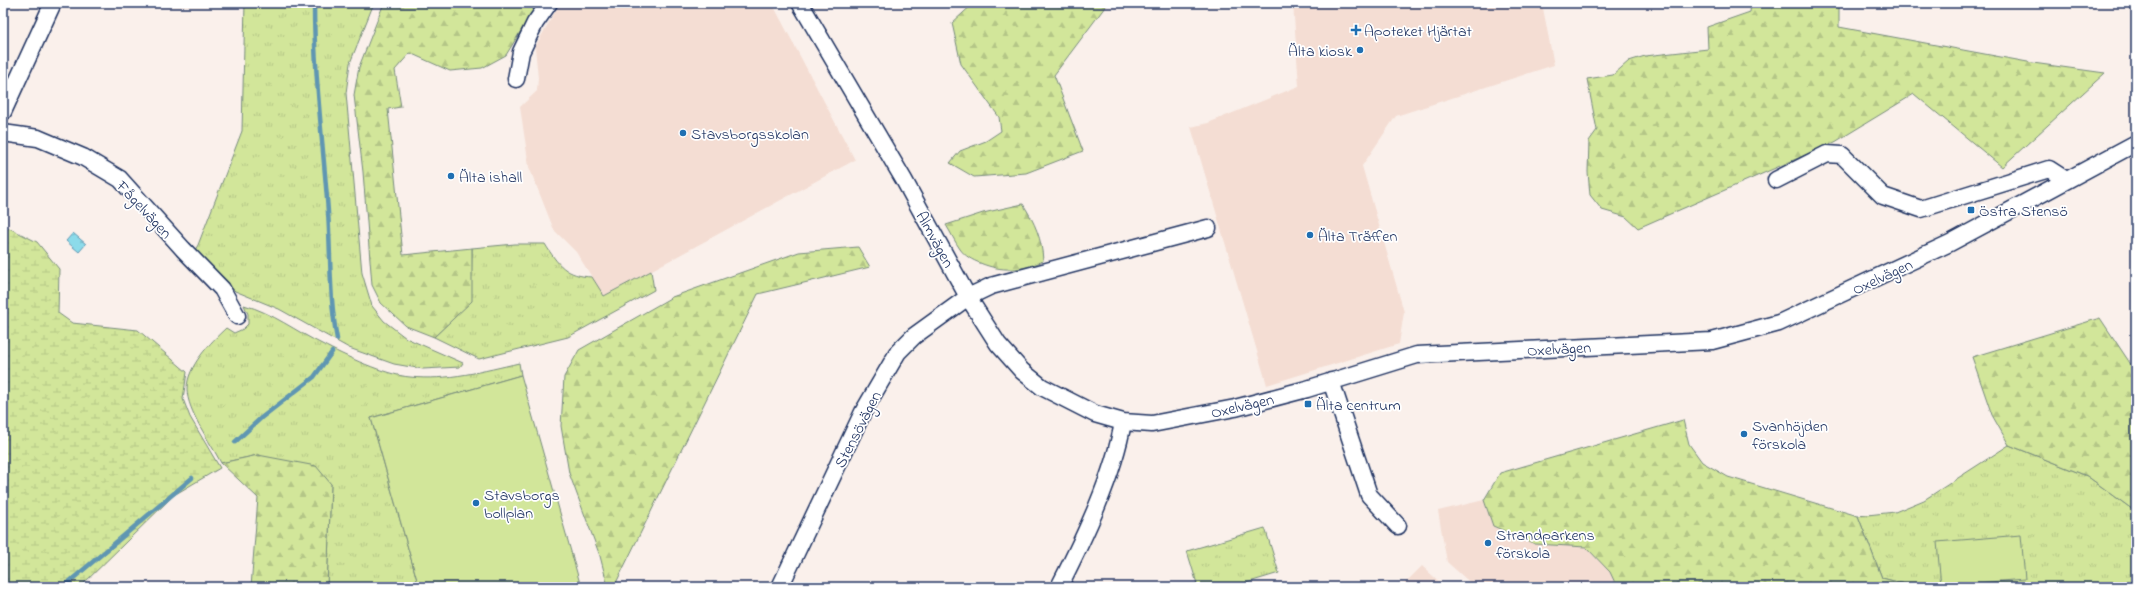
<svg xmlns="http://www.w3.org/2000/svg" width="2139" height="590" font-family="'Indie Flower',sans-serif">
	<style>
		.built { fill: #f4ddd3 }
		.grass { fill: url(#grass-tufts); stroke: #768a7c }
		.forest { fill: url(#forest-firs); stroke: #768a7c }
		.wetland { fill: url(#wetland-marsh); stroke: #768a7c }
		.garden { fill: #d2e69a; stroke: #768a7c }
		.water { fill: url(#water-ripples); stroke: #5f96b2 }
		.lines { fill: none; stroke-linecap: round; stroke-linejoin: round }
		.stream { stroke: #5f96b2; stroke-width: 4.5 }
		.minor-casing { stroke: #1b2f5e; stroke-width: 19 }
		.minor { stroke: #fff; stroke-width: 16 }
		.poi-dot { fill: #1f6fb2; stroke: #fff; stroke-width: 1.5 }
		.labels { text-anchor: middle; stroke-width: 3.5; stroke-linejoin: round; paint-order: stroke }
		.poi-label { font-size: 16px; fill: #1b2f5e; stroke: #fff; text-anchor: start }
		.street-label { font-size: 16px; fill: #1b2f5e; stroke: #fff }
	</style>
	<defs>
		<pattern id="grass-tufts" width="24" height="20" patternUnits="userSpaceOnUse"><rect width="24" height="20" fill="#d2e69a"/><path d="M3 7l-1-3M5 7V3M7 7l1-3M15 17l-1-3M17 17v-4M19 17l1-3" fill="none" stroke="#b4c687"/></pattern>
		<pattern id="forest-firs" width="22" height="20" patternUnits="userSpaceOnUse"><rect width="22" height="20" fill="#d2e69a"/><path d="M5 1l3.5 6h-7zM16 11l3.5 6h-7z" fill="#b4c687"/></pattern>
		<pattern id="wetland-marsh" width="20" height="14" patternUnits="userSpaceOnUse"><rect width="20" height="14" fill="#d2e69a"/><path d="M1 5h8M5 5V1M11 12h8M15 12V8" fill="none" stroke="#b4c687"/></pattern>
		<pattern id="water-ripples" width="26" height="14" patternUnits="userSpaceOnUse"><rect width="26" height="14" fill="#8cdbea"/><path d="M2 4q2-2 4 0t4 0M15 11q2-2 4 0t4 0" fill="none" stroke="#78bccb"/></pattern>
	</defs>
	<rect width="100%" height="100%" fill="#faf0eb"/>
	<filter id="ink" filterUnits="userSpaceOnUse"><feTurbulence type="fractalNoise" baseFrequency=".025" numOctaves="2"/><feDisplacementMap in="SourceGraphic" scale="8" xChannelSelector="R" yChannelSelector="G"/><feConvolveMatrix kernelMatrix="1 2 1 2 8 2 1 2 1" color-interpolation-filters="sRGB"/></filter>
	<g filter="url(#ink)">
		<path class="built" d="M560,3h212l83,157 -251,136 -28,-44 -22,-22 -25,-63 -9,-60 17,-16 1,-13 -3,-31z
			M1293,3h249l12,62 -158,51 -34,50 42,146 -5,32 -132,41 -76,-258 17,-4 91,-37z
			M1484,500l9,26 42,18 51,3 24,25 7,15h-142l-28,-25 -9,-51z
			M1422,566l23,21h-44z"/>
		<path class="grass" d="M245,3h129l-24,60 -4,30 16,180 10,33 12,15 22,17 57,25 -3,4 -37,2 -29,-5 -45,-16 -70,-39 -44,-18 -40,-41 3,-5 44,-114z
			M515,244h30c13,21 21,32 47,33l12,19 47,-25 3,19 -86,47 -89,22 -45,-22 37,-36 1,-53z
			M244,305c29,8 51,26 78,39 23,12 63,31 88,33 37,4 74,-6 109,-14l2,12 -150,43 48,169h-92l4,-103 -73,-29 -37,8c-10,-20 -34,-52 -34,-74 0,-23 24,-47 39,-61l8,5 9,-4 5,-5v-10z
			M2009,445l78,31 49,36v75h-219l-35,-9 -24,-62 37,-4 29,-12z
			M1265,528l14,45 -46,14h-35l-11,-36z"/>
		<path class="forest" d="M384,3h154l-32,52 -24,13 -32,3 -40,-18 -15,17 6,37 -13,2 15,146 69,-7v53l-38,36 -28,-11 -25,-23 -9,-18 -9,-113 -9,-77 5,-28z
			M974,3h134l-54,72 29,76 -57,22 -52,4 -24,-14 10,-12 26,-10 15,-10 -2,-14 -38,-53 -9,-41z
			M1751,3h88v24l194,36 72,10 -103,94 -88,-73 -79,48 -197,86 -12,-11 -24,-7 -12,-15 -2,-23 1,-31 8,-11 -10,-51 26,-4 16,-14 16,-5 63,-7 -1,-22 43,-15z
			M1023,204c12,19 19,35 20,57 -22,10 -41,11 -63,2 -8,-3 -15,-7 -20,-14 -5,-7 -9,-16 -14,-24l37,-12z
			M858,247l12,20 -112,27 -144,293h-6l-8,-31 -31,-83 -8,-47 3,-49 15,-27 93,-53 127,-45z
			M2100,318l36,54v140l-49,-36 -78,-31 -17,-30 -20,-58z
			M1683,420l6,24 13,18 26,15 130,39 24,62 35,9h-300l-7,-15 -24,-25 -51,-3 -42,-18 -9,-26 16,-27z
			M258,455l58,11 15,18 -4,103h-76l7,-89 -37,-35z"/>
		<path class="wetland" d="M3,225l34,17 22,27 -1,44 14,10 66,7 49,42 -4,27 7,18 30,51 -46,27 -94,92h-41l-36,-4z"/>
		<path class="garden" d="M521,375l60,212h-162l-48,-169z
			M2021,535l4,44 -84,7 -4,-44z"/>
		<path class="water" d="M73,233l13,11 -7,8 -13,-11z"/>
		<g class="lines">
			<path class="stream" d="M314,3c0,70 9,139 14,209 3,42 1,85 9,127
				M235,442l26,-24 53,-41 18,-25
				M63,587l129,-109"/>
			<g class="minor-casing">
				<path id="minor" d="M800,3l104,177 64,117 30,47 24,27 20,16 53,27 28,8 29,2 83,-16 72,-19 110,-34 295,-14 67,-18 171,-80 186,-100
					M516,79l5,-27 14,-29 14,-20
					M3,112l50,-109
					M3,133l35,5 45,19 37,22 63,70 39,40 15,27
					M1776,180l51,-26 15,1 41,41 38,13 128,-40 17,11
					M1331,381l38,114 29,31
					M780,587l83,-175 35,-60 16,-16 54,-39 23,-11 217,-58
					M1059,587c25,-49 55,-112 64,-165"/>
			</g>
			<use href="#minor" class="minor"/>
		</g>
	</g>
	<g class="poi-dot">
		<path d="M1354 24h4v4h4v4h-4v4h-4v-4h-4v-4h4z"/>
		<circle cx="1360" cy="50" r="4"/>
		<circle cx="683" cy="133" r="4"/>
		<circle cx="451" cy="176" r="4"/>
		<rect x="1967" y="206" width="8" height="8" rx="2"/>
		<circle cx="1310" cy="235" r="4"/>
		<rect x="1304" y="400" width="8" height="8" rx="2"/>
		<circle cx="1744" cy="434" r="4"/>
		<circle cx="476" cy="503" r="4"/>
		<circle cx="1488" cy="543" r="4"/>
	</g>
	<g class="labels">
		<g class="poi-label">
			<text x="1364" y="36">Apoteket Hjärtat</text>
			<text x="1352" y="56" text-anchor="end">Älta kiosk</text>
			<text x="691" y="139">Stavsborgsskolan</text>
			<text x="459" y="182">Älta ishall</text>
			<text x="1979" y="216">Östra Stensö</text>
			<text x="1318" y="241">Älta Träffen</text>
			<text x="1316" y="410">Älta centrum</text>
			<text x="1752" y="431">Svanhöjden<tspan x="1752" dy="18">förskola</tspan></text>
			<text x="484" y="500">Stavsborgs<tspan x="484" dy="18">bollplan</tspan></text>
			<text x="1496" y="540">Strandparkens<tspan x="1496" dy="18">förskola</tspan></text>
		</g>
		<g class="street-label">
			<text transform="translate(145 209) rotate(47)" y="6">Fågelvägen</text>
			<text transform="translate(936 239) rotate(61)" y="6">Almvägen</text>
			<text transform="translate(1882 276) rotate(-25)" y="6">Oxelvägen</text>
			<text transform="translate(1559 348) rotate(-3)" y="6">Oxelvägen</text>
			<text transform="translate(1242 405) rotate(-13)" y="6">Oxelvägen</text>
			<text transform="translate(857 429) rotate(-63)" y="6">Stensövägen</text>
		</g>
	</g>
	<rect width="2139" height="590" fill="none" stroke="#fff" stroke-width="16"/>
	<rect x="8" y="8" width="2123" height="574" fill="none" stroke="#1b2f5e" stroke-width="1.5" filter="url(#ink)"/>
</svg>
